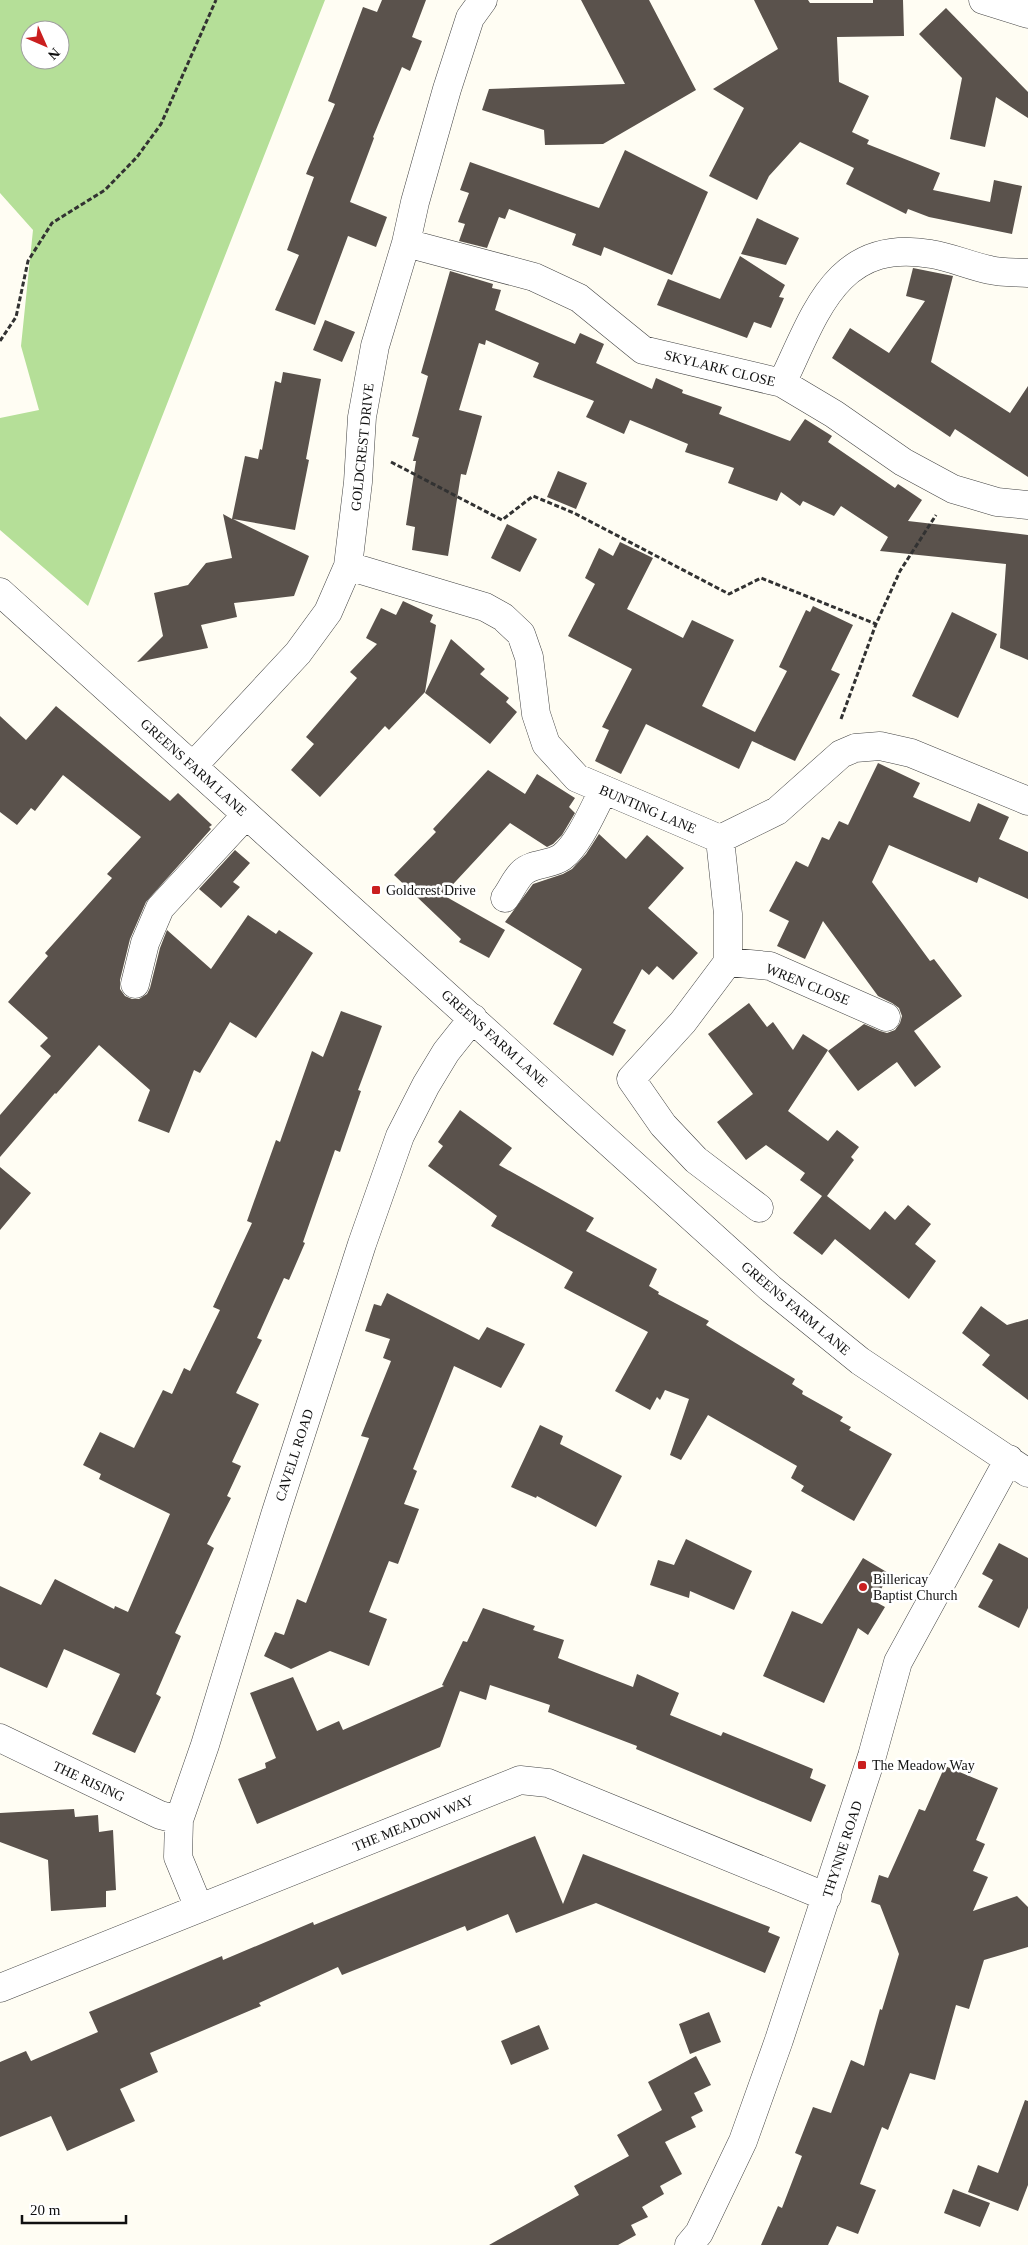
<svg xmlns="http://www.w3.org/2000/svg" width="1028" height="2245" font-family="Georgia,serif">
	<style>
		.forest { fill: #b5df98; fill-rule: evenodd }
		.building { fill: #5a524c }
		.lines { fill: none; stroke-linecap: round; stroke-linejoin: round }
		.minor-casing { stroke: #434343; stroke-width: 29 }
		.path { stroke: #323232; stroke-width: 3; stroke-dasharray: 5 2.5; stroke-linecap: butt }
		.minor { stroke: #fff; stroke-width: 28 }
		.poi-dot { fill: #ca1f1f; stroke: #fff; stroke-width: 2 }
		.labels { text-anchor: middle; stroke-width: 5; stroke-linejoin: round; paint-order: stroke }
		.street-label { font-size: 14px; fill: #101010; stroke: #fff }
		.poi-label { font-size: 14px; fill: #101010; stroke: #fff; text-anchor: start }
	</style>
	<rect width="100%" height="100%" fill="#fffdf3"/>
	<path class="forest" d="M0,0h325l-237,606 -88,-76v-112l39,-8 -18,-64 12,-116 -33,-37zM30,30h30v30h-30z"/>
	<path class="building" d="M382,0h44l-14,37 10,4 -12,30 -8,-4 -29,70 1,1 -24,64 37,15 -11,30 -28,-11 -33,89 -40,-15 24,-55 -12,-5 27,-73 -8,-3 29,-70 -7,-3 35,-94 14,5z
		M581,0h68l47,90 -93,54 -58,1 -1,-15 -62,-20 7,-21 136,-5z
		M754,0h54l2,3h63v-3h30l1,36 -67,1 2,45 30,14 -17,36 17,8 -2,4 73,29 -7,17 57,12 4,-22 28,6 -10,48 -83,-17 -21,-8 -2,5 -60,-30 8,-16 -54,-26 -31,34 -12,24 -48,-24 35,-68 -31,-19 65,-40z
		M946,8l82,84v26l-32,-21 -11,50 -35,-8 12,-61 -43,-44z
		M625,150l83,42 -36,83 -68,-28 -3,9 -29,-11 4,-11 -67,-25 -4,10 -6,-2 -12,31 -28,-7 6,-17 -7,-2 11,-29 -9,-3 10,-28 129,46z
		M757,218l42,20 -13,27 -45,-11z
		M740,256l45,29 -6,12 5,1 -13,30 -17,-6 -7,16 -90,-33 11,-26 52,20z
		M913,268l40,8 -22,86 79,51 18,-27v91l-73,-48 -5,8 -118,-79 18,-30 39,25 36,-52 -19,-5z
		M450,271l43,13 -1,4 9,2 -6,20 80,34 5,-11 24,11 -8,19 56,26 4,-11 27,12 -1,3 40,14 -3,7 71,27 15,-22 27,17 -4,6 67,46 3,-4 24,16 -14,21 120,14v125l-28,-12 6,-84 -126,-13 8,-14 -47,-31 -7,10 -31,-15 -3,5 -19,-14 -4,9 -49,-18 6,-15 -49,-16 3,-8 -58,-24 -6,14 -38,-17 8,-16 -61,-24 6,-14 -53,-23 -1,5 -6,-2 -20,67 23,6 -16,59 -5,-1 -13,82 -36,-6 3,-23 -9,-2 10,-64h-3l6,-23 -7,-2 16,-60 -7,-3z
		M325,320l30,12 -13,30 -29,-12z
		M283,372l38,7 -15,80 3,1 -14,70 -62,-11 76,37 -15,40 -60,7 3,14 -36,8 7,23 -71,14 26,-26 -9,-43 34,-8 18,-22 26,-5 -9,-44 9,5 13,-63 13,3 2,-10 2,1 13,-69 6,2z
		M558,471l29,12 -11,26 -29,-12z
		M507,524l30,15 -17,33 -29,-14z
		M620,542l33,16 -26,51 56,29 9,-18 42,20 -32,66 53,26 32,-61 -8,-4 27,-57 4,2 3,-6 40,19 -22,45 9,4 -45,87 -43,-20 -13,28 -93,-45 -25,50 -26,-13 14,-31 -7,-3 30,-58 -64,-33 27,-52 -10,-6 14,-30 14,8z
		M403,601l30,14 -3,7 6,3 -11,67 -36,38 -4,-4 -65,71 -29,-27 23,-26 -8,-7 51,-59 -7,-6 27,-28 -11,-6 15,-30 15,7z
		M952,612l45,22 -39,84 -46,-22z
		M451,639l34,30 -5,5 29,24 -3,4 11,10 -27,32 -65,-51z
		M56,706l114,95 8,-8 34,32 -3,2 2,2 -65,73 -16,37 -10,41v9l5,7 7,3h7l8,-5 3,-6 10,-40 7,-18 44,39 37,-54 28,19 3,-4 34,23 -57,85 -26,-16 -30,51 -6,-3 -25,63 -31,-12 12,-31 -51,-45 -43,49 -1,-1 -55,64v-42l51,-59 -11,-10 8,-8 -40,-36 40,-46 -3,-3 67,-75 -5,-4 34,-37 -78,-62 -28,36 -4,-3 -14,17 -17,-13v-96l26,24z
		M878,763l42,20 -7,14 57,25 8,-19 31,14 -10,22 29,13v47l-49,-22 -2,6 -88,-38 -17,37 58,79 4,-2 28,37 -48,35 27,36 -26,20 -18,-25 -39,29 -30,-40 36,-27 16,7 7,2 8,-3 5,-7 2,-7 -3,-8 -7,-5 -14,-7 -55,-75 -18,38 -28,-13 12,-25 -20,-10 27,-50 12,6 14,-30 7,3 10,-19 9,4z
		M488,770l37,24 12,-20 38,24 -6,9 6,6 -13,22 -9,9 -6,3 -37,-24 -67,72 62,35 -16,28 -30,-16 2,-3 -67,-64 42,-43 -3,-3z
		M599,834l27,25 21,-24 37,33 -36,40 50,45 -25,27 -16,-14 -8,9 -7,-6 -29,54 13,7 -13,26 -60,-32 29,-55 -77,-47 28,-38 30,-10 9,-5 14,-15z
		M235,850l15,13 -17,19 7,5 -19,21 -22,-19z
		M749,1003l18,24 6,-5 20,28 10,-16 25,16 -40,61 40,30 9,-11 22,17 -8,10 3,3 -27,36 43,34 15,-19 10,9 13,-15 23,19 -16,20 21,17 -27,38 -74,-60 -13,16 -29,-22 29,-37 -22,-16 5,-7 -39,-28 -20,15 -29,-38 36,-28 -45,-60z
		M341,1011l41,15 -24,64 3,1 -21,61 -5,-2 -32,92 2,1 -16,37 -5,-2 -27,60 5,2 -26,53 23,11 -27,58 9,4 -14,30 4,2 -24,46 7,4 -39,85 6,3 -25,58 5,3 -26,56 -43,-19 28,-60 -56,-25 -17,39 -47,-21v-81l41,19 14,-26 59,30 1,-3 13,6 42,-98 -71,-35 2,-5 -18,-9 17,-33 34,16 29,-58 9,4 12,-26 6,3 30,-61 -7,-3 39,-84 -5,-2 29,-81 4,2 32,-91 11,6z
		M460,1110l52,38 -13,17 95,53 -8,13 71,38 -8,17 10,6 -1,2 51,27 -3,4 89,54 -3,5 11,7 -1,3 41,23 -3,4 11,6 -2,3 43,24 -38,67 -53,-30 3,-5 -13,-8 6,-12 -89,-51 -27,45 -11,-5 19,-56 -24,-9 -5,10 -3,-3 -7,13 -35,-19 33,-59 -84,-44 9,-16 -82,-46 6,-10 -69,-50 15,-20 -5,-4z
		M0,1167l31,26 -31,37z
		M387,1293l92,47 8,-13 38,17 -24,44 -47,-22 -41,103 4,2 -13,33 15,5 -21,55 -9,-3 -20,51 18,7 -18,47 -39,-15 -39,18 -27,-13 11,-24 9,3 13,-36 9,4 63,-165 -8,-2 30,-75 -8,-3 7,-19 -25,-8 9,-27 7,2z
		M981,1306l26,19 21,-6v81l-46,-35 8,-10 -28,-22z
		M540,1425l23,11 -3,8 62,32 -26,51 -59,-31 -1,2 -25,-11z
		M686,1539l66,32 -18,39 -44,-19 -1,7 -39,-13 8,-25 16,5z
		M999,1543l29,15v50l-9,20 -41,-21 15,-27 -11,-6z
		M863,1558l27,16 -16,27 11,6 -17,28 -10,-7 -34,75 -61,-27 29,-65 30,13z
		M483,1608l52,18 -2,4 31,10 -6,18 75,29 4,-13 42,19 -9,22 51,21 2,-4 90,37 -3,9 16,7 -15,37 -175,-73 1,-3 -89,-34 2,-7 -60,-20 -4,15 -26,-9 -20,56 -183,77 -19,-45 28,-11 -1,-5 11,-5 -26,-65 43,-16 24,54 22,-10 4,9 101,-44 -2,-1 21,-44 4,1z
		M945,1766l53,22 -22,52 9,4 -12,27 15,6 -15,34 44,-15 11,11v40l-44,13 -15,49 -13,-4 -21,75 -25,-7 -22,57 -6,-3 -22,57 16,6 -18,44 -21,-8 -9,19h-67l17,-39 4,2 20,-52 -7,-3 18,-46 18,6 20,-53 13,6 16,-57 2,1 17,-56 -19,-49 -9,-3 8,-27 9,3 31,-69 6,2z
		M74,1809l1,8 23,-2 1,17 14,-2 3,60 -10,1v16l-55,4 -3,-51 -48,-18v-29z
		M535,1836l28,68 20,-50 187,73 -2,5 12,5 -15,36 -169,-70 -80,30 -8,-19 -41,17 -2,-5 -123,49 -4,-8 -79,36 2,3 -111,47 8,19 -38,17 15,32 -68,30 -16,-35 -51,21v-75l26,-11 5,10 67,-29 -9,-20 133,-56 1,4 90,-38 1,3z
		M709,2012l12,30 -31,12 -11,-30z
		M539,2025l10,24 -38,16 -10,-24z
		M696,2056l15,29 -17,8 9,18 -12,6 5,10 -31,15 17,32 -22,12 4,8 -22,13 6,10 -17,8 5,10 -18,10h-129l90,-50 -5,-9 55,-30 -12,-21 45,-25 -14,-28z
		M1025,2100l3,1v84l-10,26 -50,-19 10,-27 20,8z
		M953,2189l37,14 -10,24 -36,-14z"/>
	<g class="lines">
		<g class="minor-casing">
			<path id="minor" d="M983,0l45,14
				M406,243l128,34 45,21 64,52 139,33 52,31 69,48 50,27 44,13 31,3
				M782,383c33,-68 54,-146 149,-129 20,3 39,12 59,16 12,3 26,2 38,3
				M348,566l137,41 18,10 18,17 8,23 7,57 10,30 31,34 143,61 57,-28 64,-57 14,-6 25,-2 31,7 117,48
				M0,592l770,696 90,73 168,112
				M193,766l105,-113 30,-41 20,-46 10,-84 4,-65 13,-71 31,-103 9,-41 32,-113 23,-71 13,-18
				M720,839l8,75v48l-45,60 -52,57 32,46 33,35 63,48
				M505,898c6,-8 11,-20 18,-26 10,-9 28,-7 39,-15 17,-13 31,-47 41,-66
				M728,962l42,4 116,51
				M135,984l10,-41 15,-35 86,-93
				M0,1738l160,77 19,5
				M199,1908l-21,-51 1,-37 26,-75 70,-230 87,-271 38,-108 26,-51 20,-33 27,-34
				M0,1988l520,-208 28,3 279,114
				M689,2245l10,-12 44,-92 36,-101 93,-284 26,-94 111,-203"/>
		</g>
		<path class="path" d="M0,341l16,-24 12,-56 24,-38 53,-33 32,-33 24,-33 55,-124
			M391,462l111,58 31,-24 41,17 155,81 32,-16 115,46
			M841,719l35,-95 24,-53 36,-56"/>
		<use href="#minor" class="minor"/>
	</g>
	<g class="poi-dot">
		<rect x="371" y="885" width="10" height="10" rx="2.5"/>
		<circle cx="863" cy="1587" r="5"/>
		<rect x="857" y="1760" width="10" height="10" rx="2.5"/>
	</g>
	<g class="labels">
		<g class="street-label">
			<text transform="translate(720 368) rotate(14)" y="5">SKYLARK CLOSE</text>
			<text transform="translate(362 447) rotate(-84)" y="5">GOLDCREST DRIVE</text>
			<text transform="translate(194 767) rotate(42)" y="5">GREENS FARM LANE</text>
			<text transform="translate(648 809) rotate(23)" y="5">BUNTING LANE</text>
			<text transform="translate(808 984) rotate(22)" y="5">WREN CLOSE</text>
			<text transform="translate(495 1038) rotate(42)" y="5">GREENS FARM LANE</text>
			<text transform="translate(796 1308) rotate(40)" y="5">GREENS FARM LANE</text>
			<text transform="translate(294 1455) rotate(-72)" y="5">CAVELL ROAD</text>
			<text transform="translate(89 1781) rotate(25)" y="5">THE RISING</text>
			<text transform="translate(413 1823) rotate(-22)" y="5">THE MEADOW WAY</text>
			<text transform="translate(842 1849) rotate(-72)" y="5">THYNNE ROAD</text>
		</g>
		<g class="poi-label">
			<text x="386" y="895">Goldcrest Drive</text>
			<text x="873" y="1584">Billericay<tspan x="873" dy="16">Baptist Church</tspan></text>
			<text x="872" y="1770">The Meadow Way</text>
		</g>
	</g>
	<g transform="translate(45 45) rotate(135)"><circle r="24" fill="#ffffff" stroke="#9f9f9f"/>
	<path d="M0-4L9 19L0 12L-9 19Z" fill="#ca1f1f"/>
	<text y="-8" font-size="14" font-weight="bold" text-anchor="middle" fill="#101010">N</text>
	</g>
	<path d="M22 2215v8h104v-8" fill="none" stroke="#101010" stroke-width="2.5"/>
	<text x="30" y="2215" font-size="15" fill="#101010" stroke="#ffffff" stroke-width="4" paint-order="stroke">20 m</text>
</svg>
